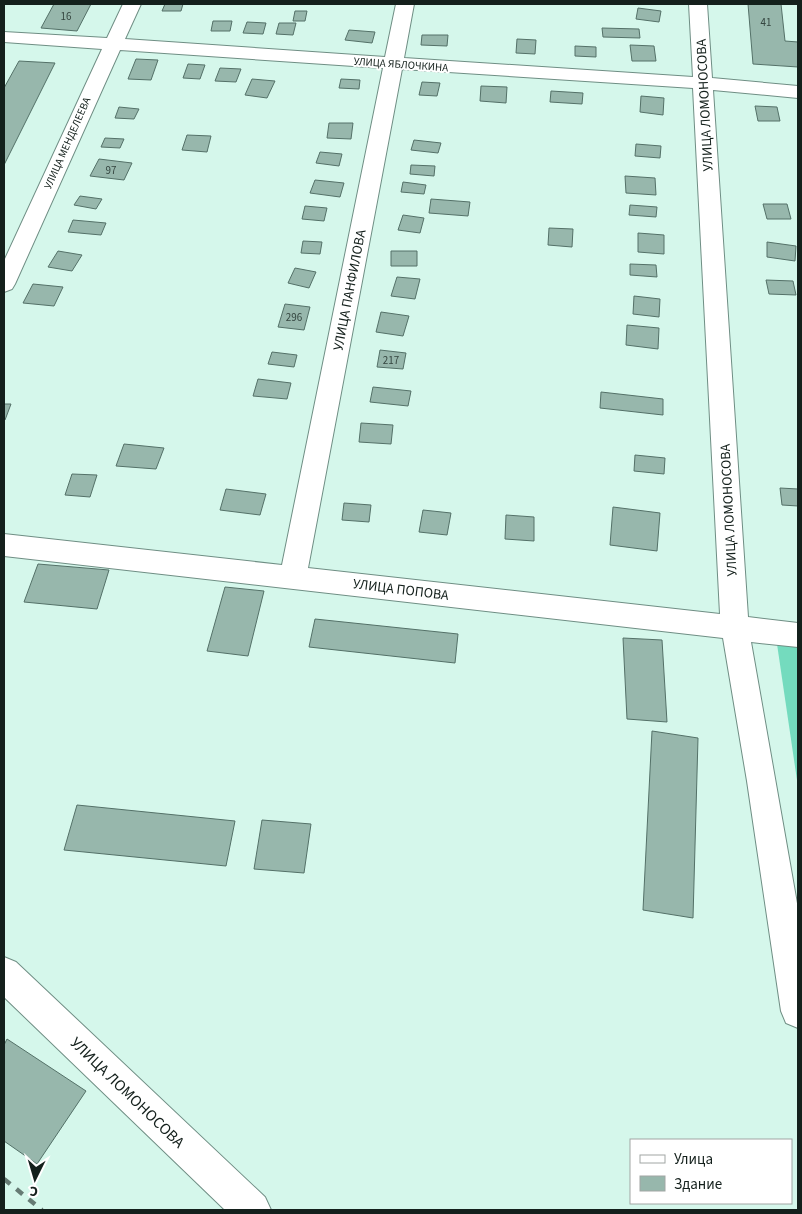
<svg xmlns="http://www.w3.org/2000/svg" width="802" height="1214" font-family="'Source Sans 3',sans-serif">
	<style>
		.green { fill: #74dbbe }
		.building { fill: #97b7ac; stroke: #547168 }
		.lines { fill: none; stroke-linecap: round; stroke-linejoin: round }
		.minor-casing { stroke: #6f8e84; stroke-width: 2 }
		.minor { fill: #fff; fill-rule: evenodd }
		.rail { stroke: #667b74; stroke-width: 4.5; stroke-dasharray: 8 8; stroke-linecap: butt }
		.labels { text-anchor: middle; stroke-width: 4; stroke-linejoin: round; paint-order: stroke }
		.number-label { font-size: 11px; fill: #354640 }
		.far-street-label { font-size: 11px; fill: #14201c; stroke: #fff }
		.street-label { font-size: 14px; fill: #14201c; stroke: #fff }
		.near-street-label { font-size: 16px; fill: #14201c; stroke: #fff }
	</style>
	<rect width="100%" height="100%" fill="#d5f7eb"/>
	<path class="green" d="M777,644l21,2v141z"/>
	<path class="building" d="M54,4h37l-14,27 -36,-3z
		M165,4h18l-2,7h-19z
		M748,4h33l4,37 13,1v25l-45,-3z
		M638,8l23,3 -2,11 -23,-3z
		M295,11h12l-2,10h-12z
		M213,21h19l-2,10h-19z
		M247,22l19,1 -3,11 -20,-1z
		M279,23h17l-3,12 -17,-1z
		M602,28l37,1 1,9 -37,-1z
		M349,30l26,2 -3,11 -27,-3z
		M422,35h26l-1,11 -26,-1z
		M517,39l19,1 -1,14 -19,-1z
		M630,45l24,1 2,15h-24z
		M575,46l21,1v10l-21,-1z
		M136,59l22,1 -7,20 -23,-1z
		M19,61l36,2 -51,102v-77z
		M188,64l17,1 -5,14 -17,-1z
		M220,68l21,1 -5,13 -21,-1z
		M252,79l23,2 -8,17 -22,-3z
		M341,79l19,1 -1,9 -20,-1z
		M422,82l18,1 -3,13 -18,-1z
		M481,86l26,1 -1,16 -26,-2z
		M551,91l32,2 -1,11 -32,-2z
		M641,96l23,2 -1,17 -23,-3z
		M755,106l22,1 3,14h-22z
		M119,107l20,2 -5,10 -19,-1z
		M329,123h24l-2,16 -24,-1z
		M187,135l24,1 -4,16 -25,-2z
		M105,138l19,1 -4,9 -19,-1z
		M414,140l27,3 -3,10 -27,-3z
		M636,144l25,2 -1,12 -25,-2z
		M320,152l22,2 -3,12 -23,-3z
		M99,159l33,4 -8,17 -34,-4z
		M411,165l24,1 -1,10 -24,-2z
		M625,176l30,2 1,17 -30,-2z
		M315,180l29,3 -4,14 -30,-4z
		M403,182l23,3 -2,9 -23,-2z
		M80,196l22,3 -6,10 -22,-4z
		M431,199l39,3 -2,14 -39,-3z
		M763,204h24l4,15h-24z
		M630,205l27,2 -1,10 -27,-2z
		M305,206l22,2 -3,13 -22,-2z
		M403,215l21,3 -4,15 -22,-3z
		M73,220l33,3 -5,12 -33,-3z
		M549,228l24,1 -1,18 -24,-2z
		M638,233l26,2v19l-26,-2z
		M303,241l19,1 -2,12 -19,-1z
		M767,242l29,4 -1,15 -28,-4z
		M58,251l24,4 -10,16 -24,-4z
		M391,251h26v15h-26z
		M630,264l26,1 1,12 -27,-2z
		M295,268l21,4 -7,16 -21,-5z
		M397,277l23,2 -5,20 -24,-3z
		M766,280l27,1 3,14 -27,-1z
		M33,284l30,3 -9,19 -31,-3z
		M634,296l26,3 -1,18 -26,-3z
		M285,304l25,3 -6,23 -26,-3z
		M381,312l28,4 -6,20 -27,-4z
		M627,325l32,3 -1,21 -32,-4z
		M380,350l26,3 -3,16 -26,-2z
		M272,352l25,3 -3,12 -26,-3z
		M258,379l33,4 -4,16 -34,-3z
		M373,387l38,4 -3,15 -38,-4z
		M601,392l62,7v16l-63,-7z
		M4,404h7l-6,16h-1z
		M361,423l32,2 -2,19 -32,-2z
		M124,444l40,4 -8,21 -40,-3z
		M635,455l30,3 -1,16 -30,-3z
		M72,474l25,1 -7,22 -25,-2z
		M780,488l18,1v17l-16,-1z
		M226,489l40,5 -6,21 -40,-5z
		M344,503l27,2 -2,17 -27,-2z
		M613,507l47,6 -3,38 -47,-6z
		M423,510l28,3 -4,22 -28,-3z
		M506,515l28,2v24l-29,-2z
		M38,564l71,6 -12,39 -73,-7z
		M225,587l39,4 -16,65 -41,-5z
		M315,619l143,15 -3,29 -146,-16z
		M623,638l39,2 5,82 -40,-3z
		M652,731l46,7 -5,180 -50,-8z
		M77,805l158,16 -9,45 -162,-16z
		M262,820l49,4 -7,49 -50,-4z
		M7,1039l79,52 -49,73 -33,-23v-96z"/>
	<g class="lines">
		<g class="minor-casing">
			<path id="minor" d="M123,4h18l-16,35 260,18 11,-53h18l-10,54 289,19 -4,-73h18l5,74 86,8v12l-85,-8 35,527 50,6v24l-47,-5 47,267v119l-12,-5 -5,-12 -34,-230 -24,-143 -719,-82v-22l278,31 101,-497 -263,-18 -105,234 -3,5 -8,3v-31l98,-212 -98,-7v-10l103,6zM402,69l291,19 27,526 -412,-46z
				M4,957l12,5 249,235 6,13h-46l-221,-213z"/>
		</g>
		<use href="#minor" class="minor"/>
		<path class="rail" d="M4,1179l38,31"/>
	</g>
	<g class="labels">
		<g class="number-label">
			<text x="66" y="20">16</text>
			<text x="766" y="26">41</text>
			<text x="111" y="174">97</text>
			<text x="294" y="321">296</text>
			<text x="391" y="364">217</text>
		</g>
		<g class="far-street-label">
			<text transform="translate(401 64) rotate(4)" y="4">УЛИЦА ЯБЛОЧКИНА</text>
			<text transform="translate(67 143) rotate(-66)" y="4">УЛИЦА МЕНДЕЛЕЕВА</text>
		</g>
		<g class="street-label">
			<text transform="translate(704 105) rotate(-93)" y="5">УЛИЦА ЛОМОНОСОВА</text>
			<text transform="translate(349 290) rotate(-79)" y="5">УЛИЦА ПАНФИЛОВА</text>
			<text transform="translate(728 510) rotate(-93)" y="5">УЛИЦА ЛОМОНОСОВА</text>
			<text transform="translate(401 589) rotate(7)" y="5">УЛИЦА ПОПОВА</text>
		</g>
		<g class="near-street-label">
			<text transform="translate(128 1092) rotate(44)" y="6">УЛИЦА ЛОМОНОСОВА</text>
		</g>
	</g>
	<rect width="802" height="1214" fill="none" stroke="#14201c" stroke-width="10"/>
	<rect x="630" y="1139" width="162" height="65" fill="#ffffff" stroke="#a1a6a4"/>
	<rect x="640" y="1155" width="25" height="8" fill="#ffffff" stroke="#a1a6a4"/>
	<text x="674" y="1164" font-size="15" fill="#14201c">Улица</text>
	<rect x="640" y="1176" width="25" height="15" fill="#97b7ac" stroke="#a1a6a4"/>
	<text x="674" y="1189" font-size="15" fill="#14201c">Здание</text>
	<g transform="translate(35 1179) rotate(185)" stroke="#ffffff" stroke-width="4" paint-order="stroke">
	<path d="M0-4L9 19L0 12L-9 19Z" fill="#14201c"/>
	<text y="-8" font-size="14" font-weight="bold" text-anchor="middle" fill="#14201c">С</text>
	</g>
</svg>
